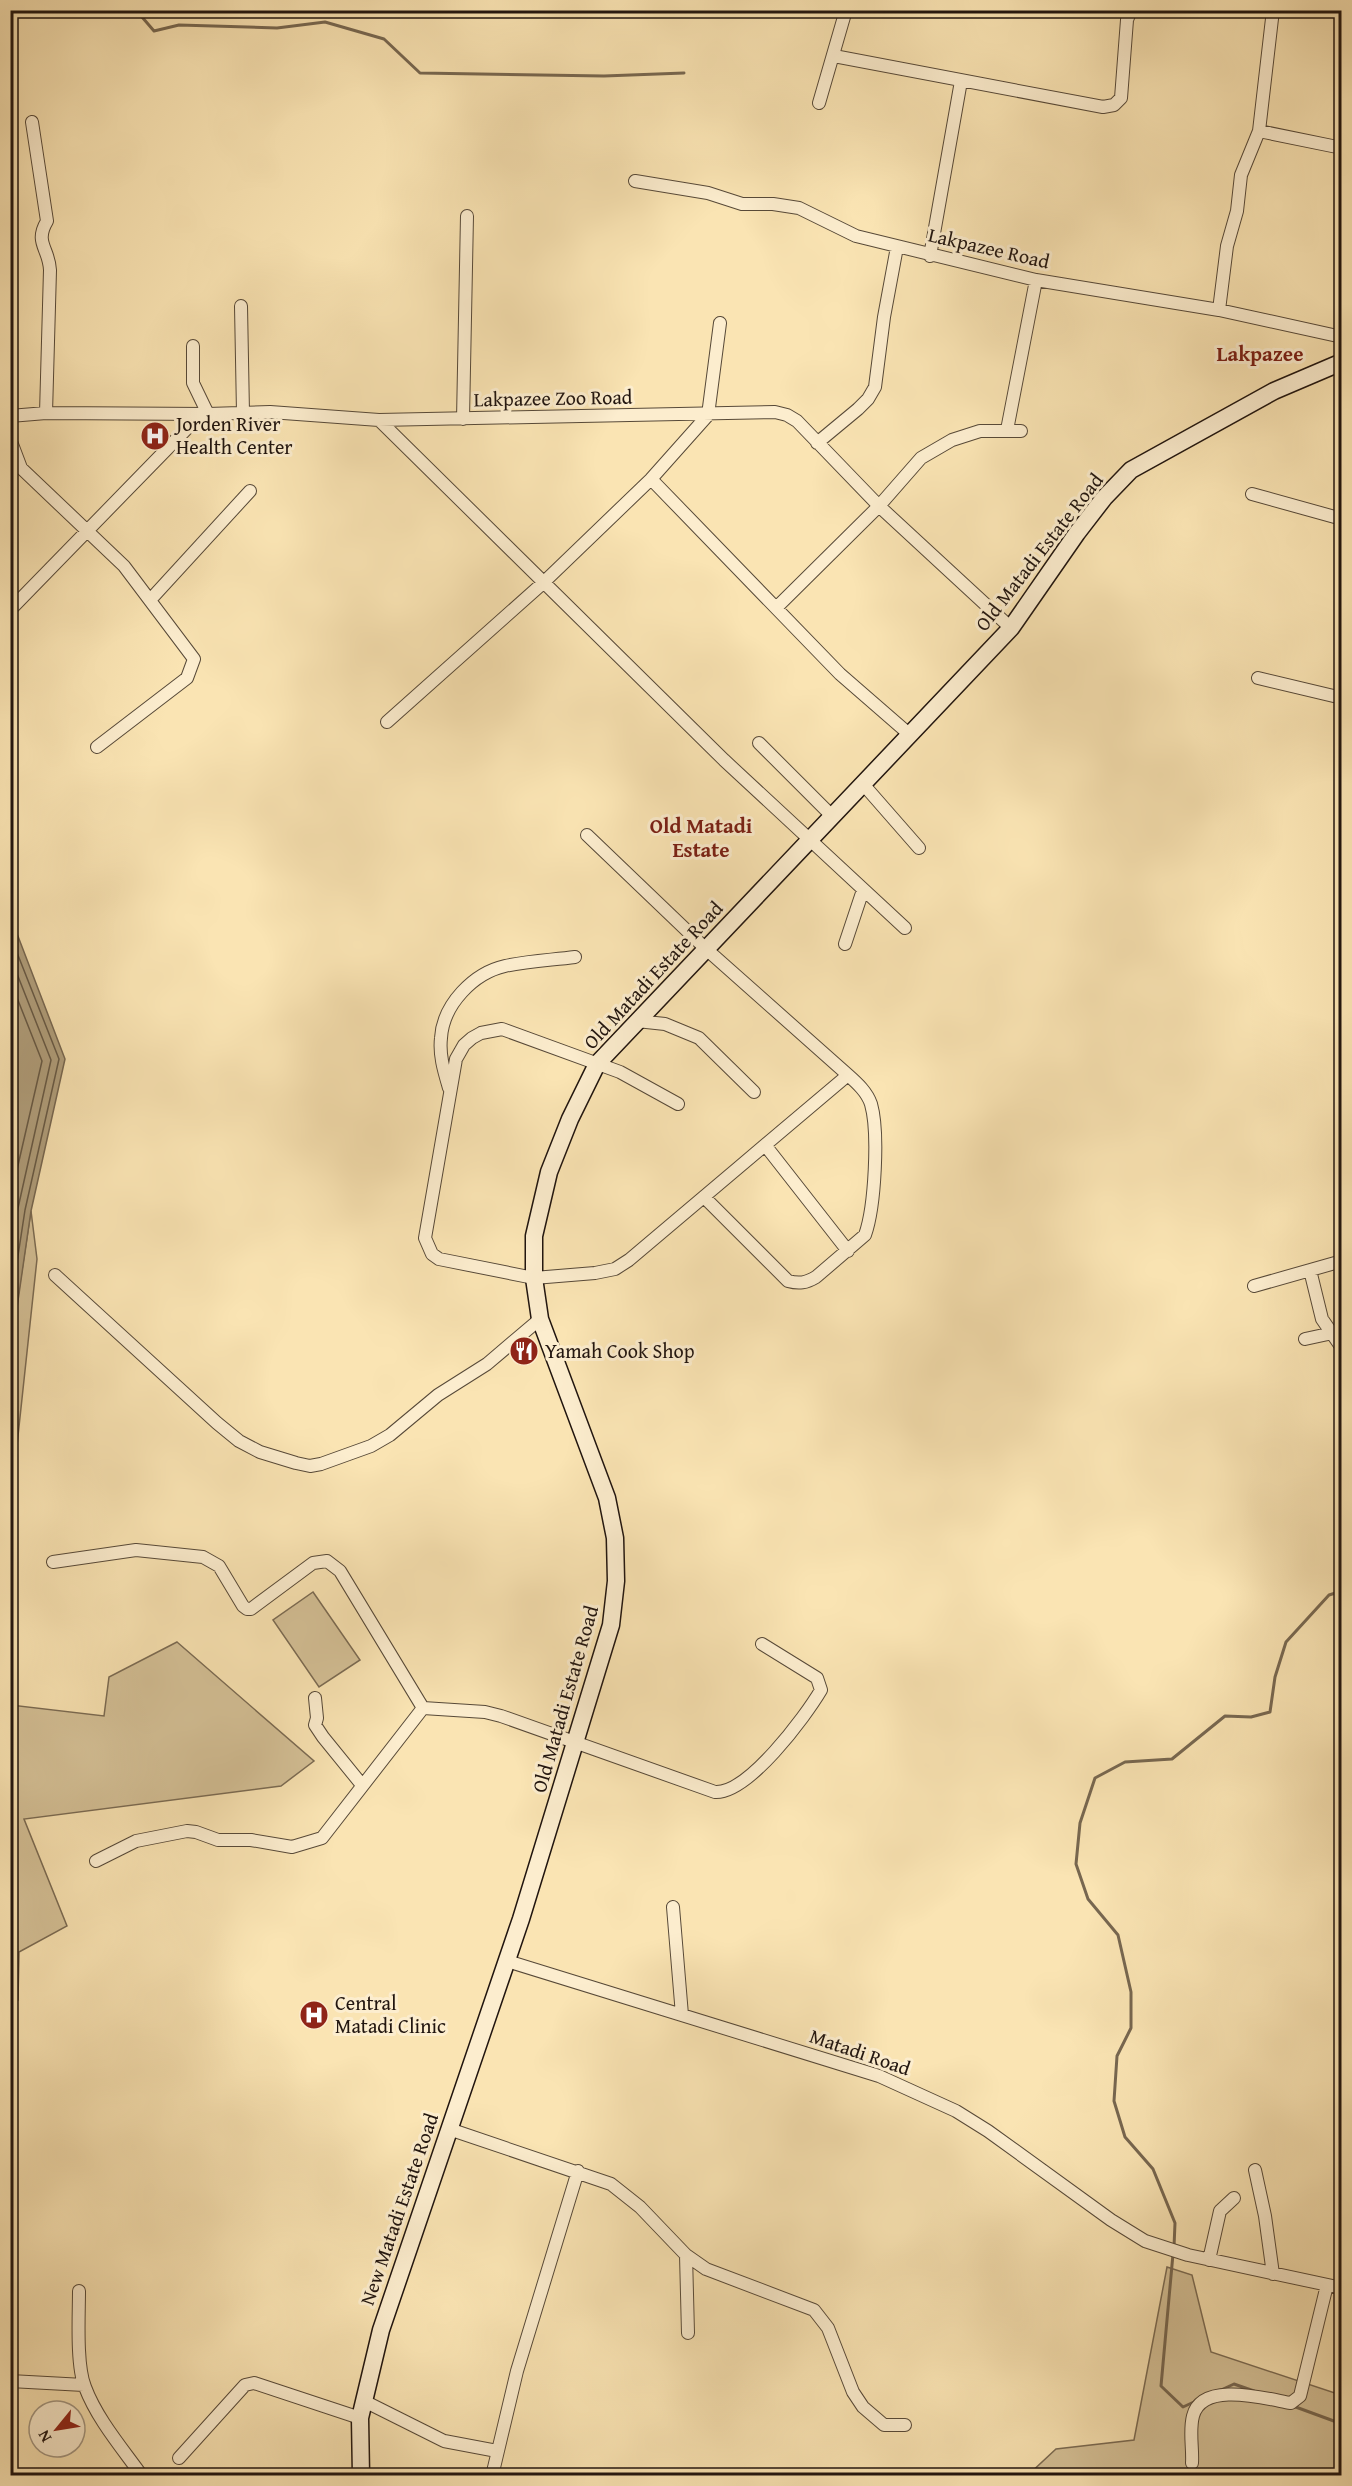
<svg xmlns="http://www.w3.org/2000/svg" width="1352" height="2486" font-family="'Gentium Book Plus',serif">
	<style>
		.green { fill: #d5c197; stroke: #7b6b53; stroke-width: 1.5 }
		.water { fill: #b09e7b; stroke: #776750; stroke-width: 1.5 }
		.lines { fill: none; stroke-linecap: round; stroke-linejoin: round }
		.shore { stroke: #685a45; stroke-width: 1.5 }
		.stream { stroke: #776750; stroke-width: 3 }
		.street-casing { stroke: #574938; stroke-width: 14 }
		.secondary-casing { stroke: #21150f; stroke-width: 19 }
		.street { stroke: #fcedce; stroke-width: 12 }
		.secondary { stroke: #fcedce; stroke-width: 16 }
		.labels { text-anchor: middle; stroke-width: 6; stroke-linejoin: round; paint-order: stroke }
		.street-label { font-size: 20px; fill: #21150f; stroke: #fcedce }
		.poi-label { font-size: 20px; fill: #21150f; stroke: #fcedce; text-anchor: start }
		.neighbourhood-label { font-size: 21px; font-weight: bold; fill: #7a1f14; stroke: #fcedce }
	</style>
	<rect width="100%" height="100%" fill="#fae4b3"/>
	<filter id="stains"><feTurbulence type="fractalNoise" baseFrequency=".00333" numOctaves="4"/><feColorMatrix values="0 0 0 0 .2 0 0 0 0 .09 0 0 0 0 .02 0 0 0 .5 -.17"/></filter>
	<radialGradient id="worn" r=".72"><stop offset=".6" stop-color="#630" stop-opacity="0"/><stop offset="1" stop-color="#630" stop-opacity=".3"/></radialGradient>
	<path class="green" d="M31,1211l6,48 -26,242 -1,-152z
		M313,1592l47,68 -41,27 -46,-67z
		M177,1642l137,119 -33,25 -257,33 43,107 -48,26 -1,48 -7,5v-300l93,11 5,-39z
		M1167,2267l25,8 19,77 130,43v80l-314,1 29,-27 78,-9z"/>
	<path class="water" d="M11,918l54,141 -34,152 -20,138z"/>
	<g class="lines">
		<path class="shore" d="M10,935l49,124 -34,151 -15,98
			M10,956l41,104 -33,148 -8,49
			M10,980l32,81 -32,139"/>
		<path class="stream" d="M136,10l18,21 25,-6 98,3 48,-6 59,17 36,34 184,3 80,-3
			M1174,2247l1,-24 -22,-54 -28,-32 -11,-36 3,-45 14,-28v-36l-13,-57 -30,-36 -12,-35 4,-41 15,-45 30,-16 47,-3 53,-43 26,1 19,-5 5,-35 11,-35 43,-47 13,-4
			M1173,2254l-12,132 22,21 13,-6
			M1221,2390l13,-6 20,7
			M1293,2406l49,18"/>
		<g class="street-casing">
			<path id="street" d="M834,56l269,51 11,-2 7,-7 6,-78 4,-10
				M819,103l27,-93
				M32,122l15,99c-13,22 2,27 3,49l-4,143
				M1259,131l83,17
				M635,181l73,12 34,11h31l26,4 57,28 180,44 183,30 123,27
				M930,256l31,-175
				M241,306l2,107
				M1219,310l8,-64 10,-35 4,-36 18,-44 14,-121
				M720,323l-12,92 -57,64 189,195 69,60
				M193,346v37l15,31
				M10,416l36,-3 162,1 62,-2 109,8 396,-8 12,3 10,6 82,85 132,122
				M463,419l4,-203
				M379,420l345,340 181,168
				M1007,430l29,-150
				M10,439l11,29 103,98 70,93 -7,19 -90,69
				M817,443l41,-34 10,-10 7,-12 9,-70 13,-70
				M1252,494l90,25
				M151,599l99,-108
				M776,608l103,-102 42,-48 31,-18 28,-9h41
				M10,610l191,-196
				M1258,678l84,20
				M387,722l156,-139 108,-104
				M759,743l73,73
				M863,784l56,64
				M587,835l118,113 143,127
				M845,944l18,-54
				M637,1021l28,3 34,14 55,54
				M449,1088c-5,-17 -10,-33 -8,-50 2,-34 33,-65 64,-72 23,-5 47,-6 70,-9
				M678,1104l-58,-32 -118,-43 -21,4 -9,5 -8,7 -8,14 -31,179 7,16 7,5 95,19 61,-5 20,-4 14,-9c73,-62 146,-123 219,-185 9,8 19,17 23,29 8,28 4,103 -6,131l-49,42c-10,6 -17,7 -28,4l-84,-84
				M765,1145l83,106
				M1310,1270l12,49 20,29
				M55,1275l162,148 22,18 21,11 36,11 14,3 11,-2 50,-18 19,-11 48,-40 49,-31 53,-45
				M1254,1286l88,-25
				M1305,1339l37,-8
				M53,1562l83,-12 67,7 16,9 24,40 4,3h4l62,-46 14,-2 13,10 83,137 62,4 16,4 214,76c33,2 90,-75 106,-102l-4,-12 -55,-34
				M315,1698l2,20 -2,7 8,12 39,48
				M96,1861l40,-20 51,-10 9,1 22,8h33l41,7 30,-9 101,-130
				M673,1907l9,108
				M507,1961l372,115 77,35 32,20 123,89 34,21 43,14 154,33
				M449,2129l162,55 29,23 46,48 20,14 108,41 14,18 25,64 10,15 21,18h21
				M1255,2170l10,46 8,58
				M686,2255l2,78
				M1209,2260l11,-49 14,-13
				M79,2291c0,24 -3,74 6,96 12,32 37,61 57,89
				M10,2381l74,4
				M364,2401l80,40 53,10
				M179,2458l66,-73 9,-2 106,35
				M1192,2463c1,-15 -3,-32 1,-47 9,-36 74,-17 98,-13l9,-7 27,-111
				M492,2476l25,-105 61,-200"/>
		</g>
		<g class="secondary-casing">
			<path id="secondary" d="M361,2476l-1,-58 21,-88 140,-411 90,-294 5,-44 -1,-43 -8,-40 -67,-179 -6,-41v-42l15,-64 21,-53 27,-55 414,-436 66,-95 27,-35 27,-28 143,-79 68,-29"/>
		</g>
		<use href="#street" class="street"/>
		<use href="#secondary" class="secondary"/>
	</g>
	<defs>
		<g id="hospital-disc" transform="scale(1.5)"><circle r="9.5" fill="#8f2418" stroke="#fcedce"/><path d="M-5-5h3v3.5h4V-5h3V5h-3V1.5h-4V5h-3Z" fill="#fff"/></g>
		<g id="restaurant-disc" transform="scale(1.5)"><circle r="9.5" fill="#8f2418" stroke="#fcedce"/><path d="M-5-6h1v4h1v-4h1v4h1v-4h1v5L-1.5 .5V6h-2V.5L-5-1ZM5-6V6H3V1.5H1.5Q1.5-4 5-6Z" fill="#fff"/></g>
	</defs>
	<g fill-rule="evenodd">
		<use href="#hospital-disc" x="155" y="436"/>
		<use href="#restaurant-disc" x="524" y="1351"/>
		<use href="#hospital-disc" x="314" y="2015"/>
	</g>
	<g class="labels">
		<g class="street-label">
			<text transform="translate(989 248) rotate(13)" y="7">Lakpazee Road</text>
			<text transform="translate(553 398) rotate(-1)" y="7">Lakpazee Zoo Road</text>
			<text transform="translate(1039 552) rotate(-52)" y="7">Old Matadi Estate Road</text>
			<text transform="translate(653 975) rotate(-47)" y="7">Old Matadi Estate Road</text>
			<text transform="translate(565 1699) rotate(-74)" y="7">Old Matadi Estate Road</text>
			<text transform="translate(860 2052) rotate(19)" y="7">Matadi Road</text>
			<text transform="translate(399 2209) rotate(-71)" y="7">New Matadi Estate Road</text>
		</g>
		<g class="poi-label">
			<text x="176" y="431">Jorden River<tspan x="176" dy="23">Health Center</tspan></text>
			<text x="545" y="1358">Yamah Cook Shop</text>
			<text x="335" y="2010">Central<tspan x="335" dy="23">Matadi Clinic</tspan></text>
		</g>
		<g class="neighbourhood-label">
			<text x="1260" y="361">Lakpazee</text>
			<text x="701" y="833">Old Matadi<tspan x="701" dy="24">Estate</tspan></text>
		</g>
	</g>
	<rect width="1352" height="2486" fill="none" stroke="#fae4b3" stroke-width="36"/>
	<rect x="12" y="12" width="1328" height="2462" fill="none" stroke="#21150f" stroke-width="3"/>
	<rect x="18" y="18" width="1316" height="2450" fill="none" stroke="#21150f" stroke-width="1.5"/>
	<g transform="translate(57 2429) rotate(240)"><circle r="28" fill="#fcedce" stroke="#a49782" stroke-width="1.5"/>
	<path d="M0-4.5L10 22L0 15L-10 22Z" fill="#8f2418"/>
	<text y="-9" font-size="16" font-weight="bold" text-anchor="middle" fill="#21150f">N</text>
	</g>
	<rect width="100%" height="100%" filter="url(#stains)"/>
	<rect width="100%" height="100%" fill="url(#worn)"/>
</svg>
